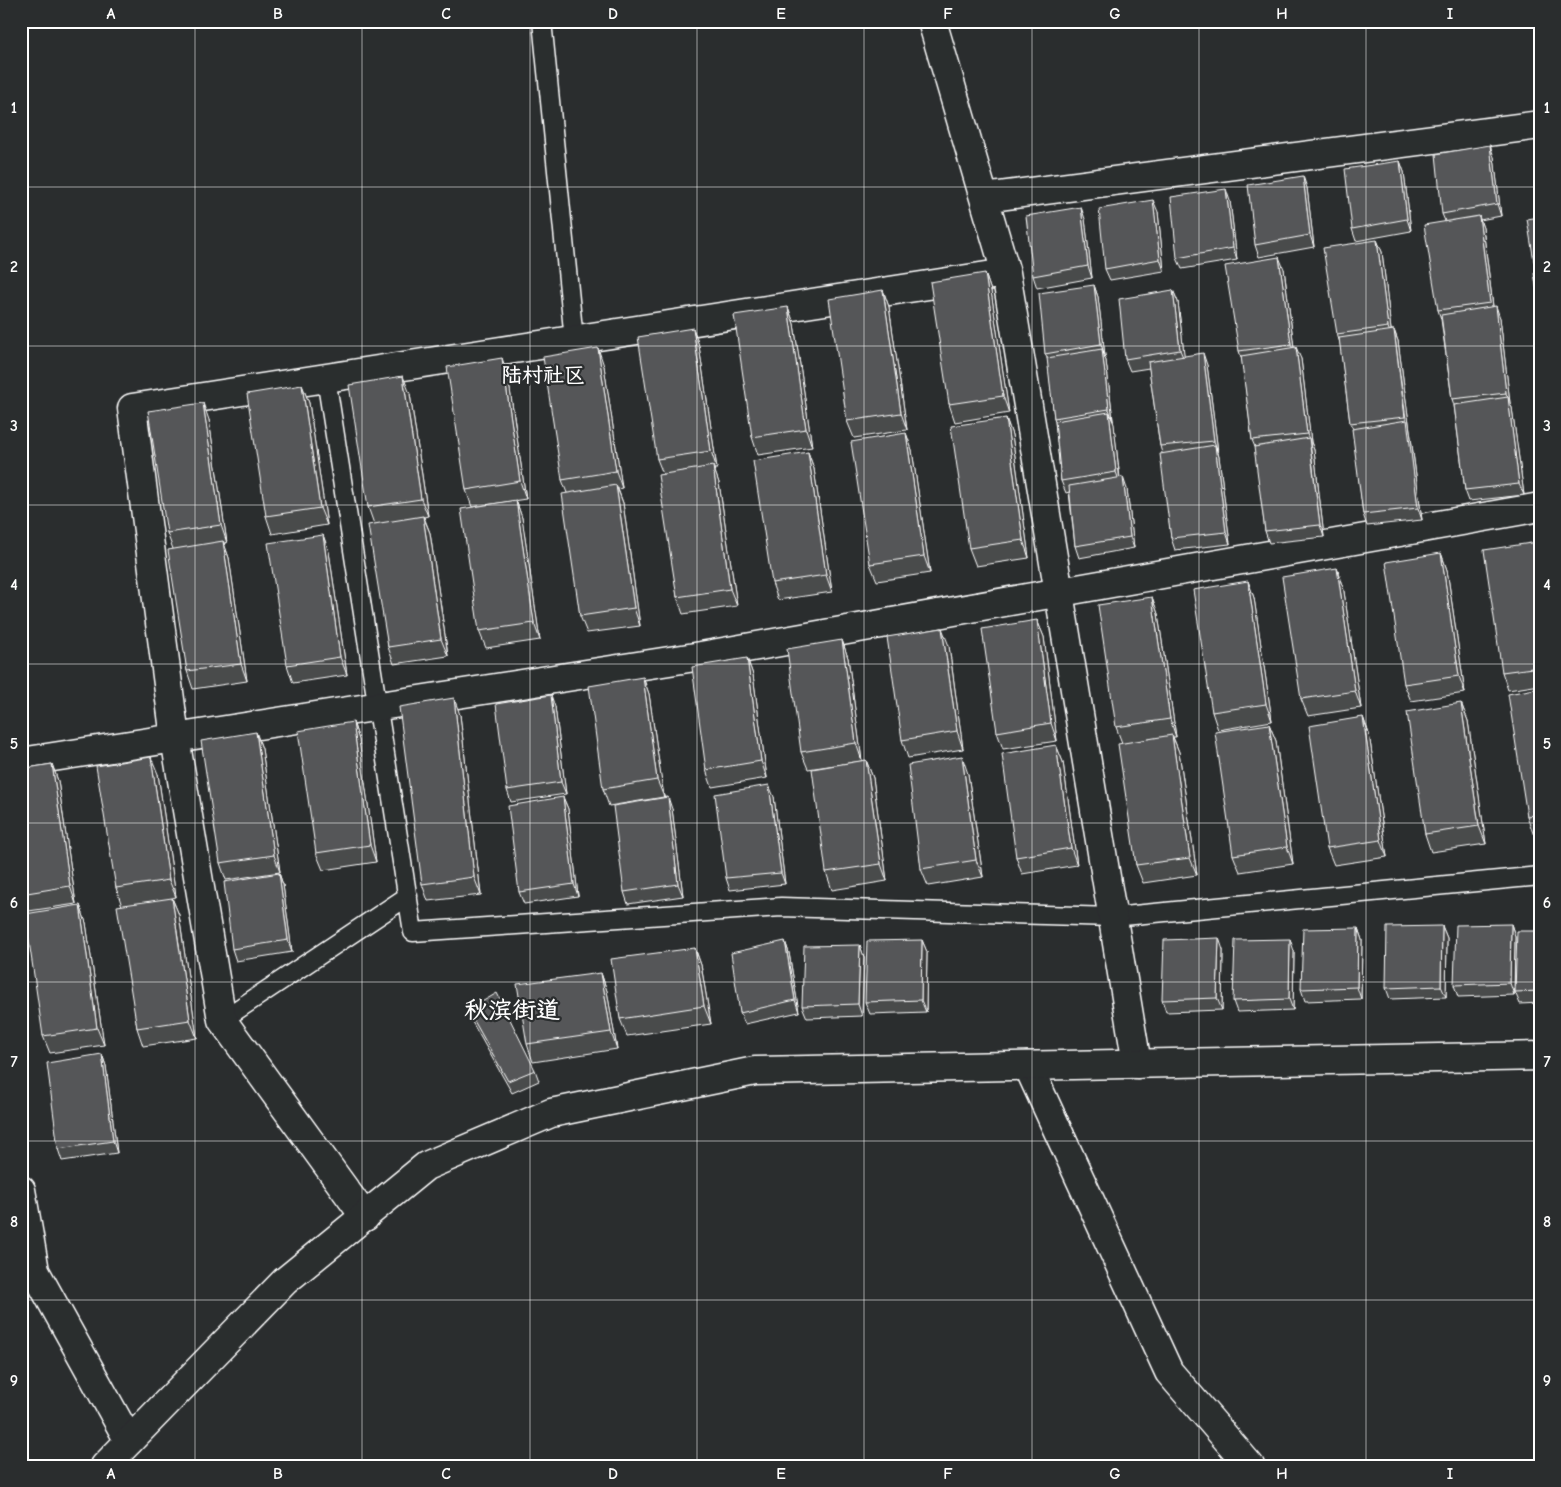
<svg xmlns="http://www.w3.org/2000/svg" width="1561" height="1487" font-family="'Comic Neue','LXGW WenKai TC',sans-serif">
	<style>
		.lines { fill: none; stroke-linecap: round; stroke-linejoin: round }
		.service-casing { stroke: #fff; stroke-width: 21 }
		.minor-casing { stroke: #fff; stroke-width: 31 }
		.tertiary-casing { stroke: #fff; stroke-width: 31 }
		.service { stroke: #2a2d2e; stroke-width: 18 }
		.minor { stroke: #2a2d2e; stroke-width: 28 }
		.tertiary { stroke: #2a2d2e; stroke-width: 28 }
		.wall { fill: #494b4c; stroke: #fff }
		.shaded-wall { fill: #3c3d3e; stroke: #fff }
		.building { fill: #555758; stroke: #fff }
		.grid { fill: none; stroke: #fff; stroke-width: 1; stroke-opacity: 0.55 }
		.labels { text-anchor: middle; stroke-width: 4.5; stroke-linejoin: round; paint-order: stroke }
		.quarter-label { font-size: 21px; font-weight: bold; fill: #fff; stroke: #2a2d2e }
		.district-label { font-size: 24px; font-weight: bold; fill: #fff; stroke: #2a2d2e }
		.neatline { fill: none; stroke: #fff; stroke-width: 2 }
		.grid-label { font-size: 16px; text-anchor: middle; font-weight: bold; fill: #fff }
	</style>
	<rect width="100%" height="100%" fill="#2a2d2e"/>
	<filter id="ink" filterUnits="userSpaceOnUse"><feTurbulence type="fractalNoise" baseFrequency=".02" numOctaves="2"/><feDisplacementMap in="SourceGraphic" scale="10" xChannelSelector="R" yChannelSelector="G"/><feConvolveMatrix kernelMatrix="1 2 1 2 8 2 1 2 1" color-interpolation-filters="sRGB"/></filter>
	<g filter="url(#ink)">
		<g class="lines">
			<g class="service-casing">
				<path id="service" d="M542,21l32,319
					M326,378l87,554 368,-25 332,10 427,-41
					M222,1020l186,-124"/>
			</g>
			<g class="minor-casing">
				<path id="minor" d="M932,21l74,252 131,791
					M984,198l556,-73
					M21,762l674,-105 845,-150
					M1028,1066l141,306 81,94
					M21,1190l14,81 94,170
					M365,1217l-143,-197 -47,-282 -43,-330 874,-135"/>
			</g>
			<g class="tertiary-casing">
				<path id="tertiary" d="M105,1466l180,-185 141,-115 125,-53 204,-42 785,-15"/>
			</g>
			<use href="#service" class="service"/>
			<use href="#minor" class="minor"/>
			<use href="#tertiary" class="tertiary"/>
		</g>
		<path class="wall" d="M1494,157l7,59 -21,4 3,8 10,78 7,12 10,85 2,5 12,87 -55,6 -4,-11 -11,-85 -2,-6 -11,-80 -3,-9 7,-89 -3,-7z
			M1400,161l4,11 7,59 -55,10 -4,-12z
			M1307,188l7,59 -55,10 -4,-12z
			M1230,201l7,59 -55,9 -5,-11z
			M1158,212l6,59 -54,9 -5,-11z
			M1540,217v93l-2,-37 -4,-12z
			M1085,219l7,59 -55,10 -4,-12z
			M1377,240l5,12 9,78h3l4,11 24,179 -55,6 -4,-12 -10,-85 -3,-6 -10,-80 -3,-9z
			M1284,269l10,78 7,12 10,83 3,8 10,87 -55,6 -4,-12 -10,-84 -3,-7 -10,-80 -3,-9z
			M985,273l6,18 18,122 -54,9 -6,-18z
			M1094,285l4,12 7,59h-1l2,5 14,117 7,11 7,59 -55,10 -4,-12 -6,-54 -3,1 -5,-12 -6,-60 -1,-3 -6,-58 -3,-6z
			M883,290l6,17 18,123 -53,8 -7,-17z
			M1173,290l5,12 6,54 23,9 11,87 1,5 11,87 -55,6 -4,-12 -9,-85 -2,-7 -11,-78 -19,3 -5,-12z
			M788,307l6,17 18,123 -54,8 -6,-18z
			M693,328l6,18 18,123h-3l5,14 18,123 -54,8 -6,-17 -14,-123 -6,-15z
			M604,366l18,122 -4,1 5,14 17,123 -53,7 -7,-17 -13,-123 -5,-13z
			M508,376l18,123 -54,8 -6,-17z
			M302,385l7,18 18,122 -55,9 -6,-18z
			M410,394l18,122 -4,1 6,16 18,123 -54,8 -6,-17 -14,-123 -6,-17z
			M1006,418l6,17 17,123 -53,8 -7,-18z
			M209,420l18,123h-3l5,15 18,123 -54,8 -6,-18 -14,-122 -6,-16z
			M906,433l6,17 18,123 -53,8 -7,-17z
			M808,452l6,17 18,123 -54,8 -6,-17z
			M516,500l6,18 18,122 -54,8 -7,-17z
			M323,535l6,17 18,123 -54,8 -6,-18z
			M1540,545v140l-32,5 -6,-18z
			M1441,553l6,17 18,123 -54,8 -7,-17z
			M1337,568l6,17 18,123 -53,8 -7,-17z
			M1248,581l6,17 18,123 -54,9 -6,-18z
			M1152,597l6,17 18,123h-3l6,15 18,123 -54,8 -7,-18 -14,-122 -6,-16z
			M1037,620l7,17 13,104 -54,8 -6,-17z
			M842,640l6,18 14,103 -54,8 -7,-17z
			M949,646l14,103 -55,9 -6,-18z
			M747,658l6,17 14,103 -55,9 -6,-17z
			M643,677l6,17 15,103 -55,9 -6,-17z
			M1540,688v144l-7,1 -6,-17z
			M1461,703l7,18 18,123 -55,8 -6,-18z
			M555,707l11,87 -55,8 -4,-12z
			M460,715l21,180 -53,6 -6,-17z
			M1363,717l6,17 18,123 -53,8 -7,-17z
			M353,722l6,18 17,122 -53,8 -7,-17z
			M1269,724l7,17 17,123 -53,8 -7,-17z
			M256,732l6,17 18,123 -54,8 -6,-17z
			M1056,745l7,17 14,103 -55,9 -6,-17z
			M866,760l7,18 14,103 -55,9 -6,-18z
			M52,764l6,17 18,123 -54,8 -1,-4v-139z
			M158,774l18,123 -4,1 7,17 18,123 -54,8 -6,-18 -15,-122 -6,-18z
			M968,774l15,103 -55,9 -7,-17z
			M563,797l5,12 10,87 -54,8 -5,-12z
			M774,797l11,87 -55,6 -4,-12z
			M672,809l11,87 -55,8 -4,-12z
			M279,873l4,12 9,67 -56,9 -4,-12z
			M80,905l6,18 18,122 -54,8 -7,-17z
			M1511,924l4,12 -1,59 -56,2 -4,-12z
			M1442,926l5,12 -1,59 -56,2 -4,-11z
			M1358,928l4,12 -1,59 -56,2 -4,-12z
			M1540,931v72l-20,1 -5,-12z
			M922,940l5,12 -1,60 -56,2 -5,-12z
			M785,941l4,12 10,59 -54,12 -5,-11z
			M860,945l4,12 -2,59 -55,2 -5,-12z
			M695,948l6,17 10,59 -84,12 -7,-17z
			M1223,950l-1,60 -56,2 -4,-12z
			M1294,951l-1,59 -56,2 -4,-11z
			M601,973l6,18 10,58 -84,13 -6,-18z
			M468,1010l67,60 4,11 -27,12 -40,-71z
			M102,1054l4,12 11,87 -55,8 -4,-12z"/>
		<path class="shaded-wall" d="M1490,145l4,12 7,59 -4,-12z
			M1400,161l4,11 7,59 -4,-12z
			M1303,176l4,12 7,59 -4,-12z
			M1226,189l4,12 7,59 -4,-12z
			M1153,200l5,12 6,59 -4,-12z
			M1081,207l4,12 7,59 -4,-12z
			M1479,216l4,12 11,87 -4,-12z
			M1377,240l5,12 10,87 -4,-12z
			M1279,257l5,12 11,87 -4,-12z
			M985,273l6,18 18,122 -6,-17z
			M1094,285l4,12 7,59 -4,-12z
			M883,290l6,17 18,123 -6,-17z
			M1173,290l5,12 7,60 -5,-12z
			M1496,306l4,12 10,85 2,5 12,87 -5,-11 -11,-86 -2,-5z
			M788,307l6,17 18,123 -6,-18z
			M693,328l6,18 18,123 -6,-18z
			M1394,330l4,11 24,179 -4,-12z
			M1296,347l5,12 10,83 3,8 10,87 -4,-12 -10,-83 -3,-8z
			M598,348l6,18 18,122 -6,-17z
			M1102,349l4,12 7,60 -4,-12z
			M1203,353l4,12 11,87 -4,-11z
			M502,358l6,18 18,123 -6,-18z
			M403,376l7,18 18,122 -7,-17z
			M302,385l7,18 18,122 -7,-17z
			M203,403l6,17 18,123 -6,-18z
			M1109,412l5,12 6,59 -4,-11z
			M1006,418l6,17 17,123 -6,-18z
			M906,433l6,17 18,123 -6,-17z
			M1215,445l4,12 11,87 -4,-12z
			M808,452l6,17 18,123 -6,-17z
			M713,466l6,17 18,123 -7,-17z
			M1123,477l4,12 7,59 -4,-11z
			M616,485l7,18 17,123 -6,-18z
			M516,500l6,18 18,122 -6,-17z
			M423,516l7,17 18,123 -7,-17z
			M323,535l6,17 18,123 -7,-18z
			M223,541l6,17 18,123 -6,-17z
			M1441,553l6,17 18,123 -6,-17z
			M1337,568l6,17 18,123 -6,-17z
			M1248,581l6,17 18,123 -6,-17z
			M1152,597l6,17 18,123 -6,-18z
			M1037,620l7,17 13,104 -6,-18z
			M942,628l7,18 14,103 -6,-18z
			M842,640l6,18 14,103 -6,-18z
			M747,658l6,17 14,103 -6,-17z
			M643,677l6,17 15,103 -7,-17z
			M551,695l4,12 11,87 -5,-12z
			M454,698l6,17 21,180 -7,-18z
			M1461,703l7,18 18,123 -7,-18z
			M1363,717l6,17 18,123 -6,-17z
			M353,722l6,18 17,122 -6,-17z
			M1269,724l7,17 17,123 -6,-17z
			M256,732l6,17 18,123 -6,-17z
			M1172,735l7,17 18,123 -7,-17z
			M1056,745l7,17 14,103 -6,-17z
			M962,756l6,18 15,103 -7,-17z
			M151,757l7,17 18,123 -7,-17z
			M866,760l7,18 14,103 -6,-17z
			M52,764l6,17 18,123 -6,-18z
			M769,785l5,12 11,87 -4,-11z
			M563,797l5,12 10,87 -4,-12z
			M668,797l4,12 11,87 -5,-12z
			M279,873l4,12 9,67 -4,-12z
			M172,898l7,17 18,123 -7,-18z
			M80,905l6,18 18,122 -7,-17z
			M1511,924l4,12 -1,59 -4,-12z
			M1442,926l5,12 -1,59 -5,-11z
			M1358,928l4,12 -1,59 -4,-12z
			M1219,938l4,12 -1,60 -5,-12z
			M1290,939l4,12 -1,59 -4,-11z
			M922,940l5,12 -1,60 -5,-12z
			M785,941l4,12 10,59 -4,-12z
			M860,945l4,12 -2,59 -4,-12z
			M695,948l6,17 10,59 -7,-18z
			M601,973l6,18 10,58 -6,-17z
			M102,1054l4,12 11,87 -4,-12z"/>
		<path class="building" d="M1490,145l7,59 -55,10 -6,-60z
			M1400,161l7,58 -55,10 -7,-60z
			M1303,176l7,59 -55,10 -7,-60z
			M1226,189l7,59 -56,10 -6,-61z
			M1153,200l7,59 -55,10 -6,-60z
			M1081,207l7,59 -55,10 -7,-60z
			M1479,216l11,87 -52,7 -14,-85z
			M1540,217v43l-6,1 -7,-42z
			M1377,240l11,87 -51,7 -14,-86z
			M1279,257l12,87 -52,7 -14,-85z
			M1540,272v38l-6,-37z
			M985,273l18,123 -54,8 -19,-122z
			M1094,285l7,59 -56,10 -6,-61z
			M883,290l18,123 -54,8 -18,-122z
			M1173,290l7,60 -55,9 -6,-60z
			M1496,306l10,87 -54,6 -11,-84z
			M788,307l18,122 -54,8 -18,-122z
			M693,328l18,123 -54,8 -19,-122z
			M1394,330l11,87 -55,6 -11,-85z
			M1296,347l11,87 -55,6 -11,-84z
			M598,348l18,123 -54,9 -19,-123z
			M1102,349l7,60 -55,9 -7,-60z
			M1203,353l11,88 -54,5 -12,-84z
			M502,358l18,123 -54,9 -19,-123z
			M403,376l18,123 -53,8 -19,-122z
			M302,385l18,123 -54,8 -19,-122z
			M1508,397l11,87 -54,6 -11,-85z
			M203,403l18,122 -54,8 -19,-122z
			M1109,412l7,60 -55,9 -6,-60z
			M1006,418l17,122 -54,8 -18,-122z
			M1407,420l11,88 -55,6 -11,-85z
			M906,433l18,123 -54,8 -19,-122z
			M1309,438l11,87 -55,6 -11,-84z
			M1215,445l11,87 -55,6 -11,-84z
			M808,452l18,123 -54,8 -19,-122z
			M713,466l17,123 -53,8 -19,-122z
			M1123,477l7,60 -55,9 -6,-60z
			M616,485l18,123 -54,8 -18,-122z
			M516,500l18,123 -55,8 -18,-122z
			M423,516l18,123 -53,8 -20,-122z
			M323,535l17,122 -53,8 -19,-122z
			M223,541l18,123 -54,7 -19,-121z
			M1538,542l2,9v116l-38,5 -18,-122z
			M1441,553l18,123 -55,8 -18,-122z
			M1337,568l18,123 -54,8 -19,-122z
			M1248,581l18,123 -54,8 -19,-122z
			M1152,597l18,122 -54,8 -18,-122z
			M1037,620l14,103 -54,9 -15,-103z
			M942,628l15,103 -55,9 -15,-103z
			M842,640l14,103 -55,9 -14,-103z
			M747,658l14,103 -55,9 -14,-103z
			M643,677l14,103 -54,9 -14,-103z
			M1540,688v126l-13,2 -19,-122z
			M551,695l10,87 -54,8 -11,-86z
			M454,698l20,179 -52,7 -23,-177z
			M1461,703l18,123 -54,8 -18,-122z
			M1363,717l18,123 -54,8 -18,-122z
			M353,722l17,123 -54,8 -18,-122z
			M1269,724l18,123 -54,8 -18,-123z
			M256,732l18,123 -54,8 -19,-122z
			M1172,735l18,123 -54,7 -18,-121z
			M1056,745l15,103 -55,9 -14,-103z
			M962,756l14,104 -55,9 -13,-104z
			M151,757l18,123 -53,8 -20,-122z
			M866,760l15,104 -55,8 -14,-103z
			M52,764l18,122 -49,8v-125z
			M769,785l12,88 -55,5 -11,-84z
			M563,797l11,87 -55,8 -11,-86z
			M668,797l10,87 -54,8 -11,-86z
			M279,873l9,67 -56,9 -8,-67z
			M172,898l18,122 -53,8 -20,-122z
			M80,905l17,123 -54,8 -18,-122z
			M1511,924l-1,59 -56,2 2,-60z
			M1442,926l-1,60 -55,2 1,-61z
			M1358,928l-1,59 -56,2 2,-60z
			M1517,931h23v60l-25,1z
			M1219,938l-2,60 -55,2 2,-60z
			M1290,939l-1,60 -56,2 2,-61z
			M922,940l-1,60 -56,2 2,-61z
			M785,941l10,59 -55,13 -9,-60z
			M860,945l-2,59 -56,2 2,-60z
			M695,948l9,58 -84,13 -9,-60z
			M601,973l10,59 -84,12 -10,-60z
			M497,993l38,77 -27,11 -40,-71z
			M102,1054l11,87 -55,8 -11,-86z"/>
	</g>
	<path class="grid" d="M195,21v1445M362,21v1445M530,21v1445M697,21v1445M864,21v1445M1032,21v1445M1199,21v1445M1366,21v1445M21,187h1519M21,346h1519M21,505h1519M21,664h1519M21,823h1519M21,982h1519M21,1141h1519M21,1300h1519"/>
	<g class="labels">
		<g class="quarter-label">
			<text x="543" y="382">陆村社区</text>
		</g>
		<g class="district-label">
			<text x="512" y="1018">秋滨街道</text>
		</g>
	</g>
	<rect width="1561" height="1487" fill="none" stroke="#2a2d2e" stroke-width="55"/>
	<rect x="28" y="28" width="1506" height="1432" class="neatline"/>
	<g class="grid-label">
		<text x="111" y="19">A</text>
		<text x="278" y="19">B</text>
		<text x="446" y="19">C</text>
		<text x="613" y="19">D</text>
		<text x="781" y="19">E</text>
		<text x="948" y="19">F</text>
		<text x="1115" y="19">G</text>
		<text x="1282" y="19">H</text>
		<text x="1450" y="19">I</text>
		<text x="14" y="113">1</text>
		<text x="1547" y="113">1</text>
		<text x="14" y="272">2</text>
		<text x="1547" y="272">2</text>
		<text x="14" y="431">3</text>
		<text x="1547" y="431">3</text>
		<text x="14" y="590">4</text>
		<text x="1547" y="590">4</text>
		<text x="14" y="749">5</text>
		<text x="1547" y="749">5</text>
		<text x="14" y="908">6</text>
		<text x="1547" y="908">6</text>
		<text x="14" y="1067">7</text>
		<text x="1547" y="1067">7</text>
		<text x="14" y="1227">8</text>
		<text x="1547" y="1227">8</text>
		<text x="14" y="1386">9</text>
		<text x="1547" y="1386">9</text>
		<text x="111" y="1479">A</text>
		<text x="278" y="1479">B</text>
		<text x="446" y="1479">C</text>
		<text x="613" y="1479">D</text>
		<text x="781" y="1479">E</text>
		<text x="948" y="1479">F</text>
		<text x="1115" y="1479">G</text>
		<text x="1282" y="1479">H</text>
		<text x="1450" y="1479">I</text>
	</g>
</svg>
